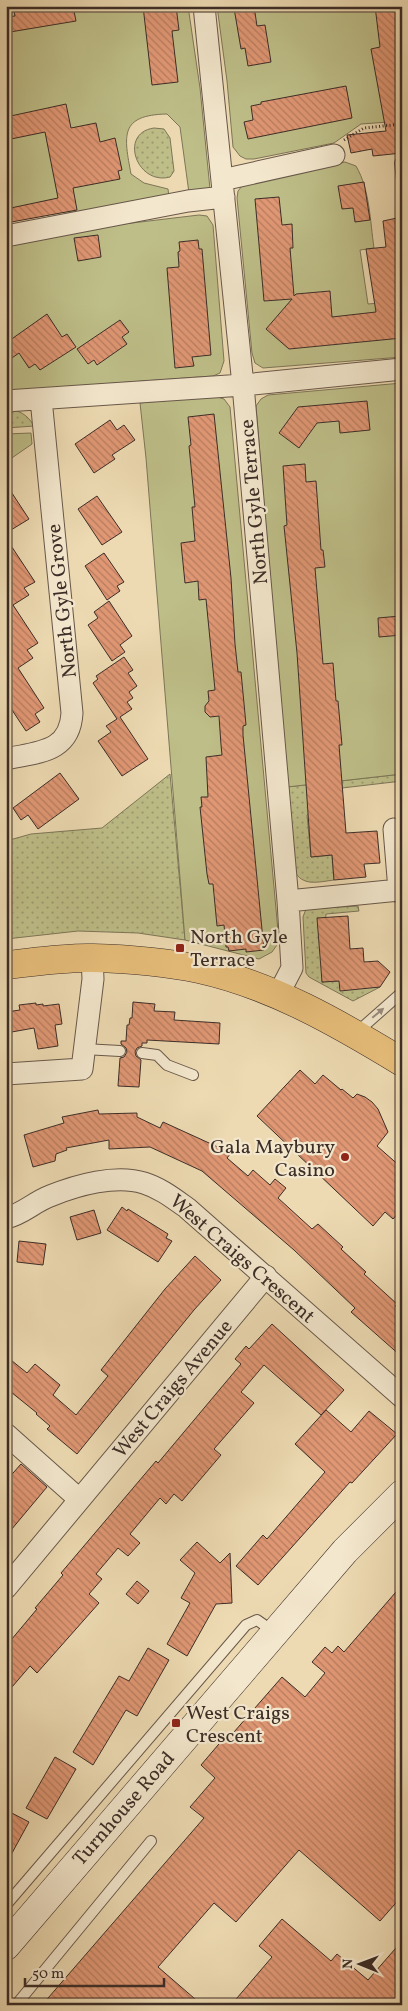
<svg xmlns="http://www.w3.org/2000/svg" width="408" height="2011" font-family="Vollkorn,serif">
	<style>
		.grass { fill: url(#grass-dots); stroke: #7d7658 }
		.garden { fill: #bebe88; stroke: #7d7658 }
		.building { fill: url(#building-back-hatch); stroke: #3c2d27 }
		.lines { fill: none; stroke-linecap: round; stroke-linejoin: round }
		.lane-casing { stroke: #68584a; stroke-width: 12 }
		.street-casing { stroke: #68584a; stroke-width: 23 }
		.secondary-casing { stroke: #3c2d27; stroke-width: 29 }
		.primary-casing { stroke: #3c2d27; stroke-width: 29 }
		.path { stroke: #3c2d27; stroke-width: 3; stroke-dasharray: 1 2.5; stroke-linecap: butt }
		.lane { stroke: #f3e7cd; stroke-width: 10 }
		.street { stroke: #f3e7cd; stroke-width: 21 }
		.secondary { stroke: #f3e7cd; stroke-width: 28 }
		.primary { stroke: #e6bd79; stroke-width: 28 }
		.oneway { fill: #988a7a }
		.poi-dot { fill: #8f2418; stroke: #f3e7cd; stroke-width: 2 }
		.labels { text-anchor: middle; stroke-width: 4.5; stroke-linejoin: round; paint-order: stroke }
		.street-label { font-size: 20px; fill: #3c2d27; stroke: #f3e7cd }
		.poi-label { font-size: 20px; fill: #3c2d27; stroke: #f3e7cd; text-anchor: start }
	</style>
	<defs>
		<pattern id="grass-dots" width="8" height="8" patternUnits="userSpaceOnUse" patternTransform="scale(1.25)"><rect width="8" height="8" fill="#bebe88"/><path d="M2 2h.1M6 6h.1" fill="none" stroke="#9c9b6f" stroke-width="1.8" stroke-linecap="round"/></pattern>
		<pattern id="building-back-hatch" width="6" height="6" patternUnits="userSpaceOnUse" patternTransform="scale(1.25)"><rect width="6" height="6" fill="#e09774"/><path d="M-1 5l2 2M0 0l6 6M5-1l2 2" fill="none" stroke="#b77c5f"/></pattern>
	</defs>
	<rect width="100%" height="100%" fill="#eddab2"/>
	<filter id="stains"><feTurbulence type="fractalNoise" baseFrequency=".004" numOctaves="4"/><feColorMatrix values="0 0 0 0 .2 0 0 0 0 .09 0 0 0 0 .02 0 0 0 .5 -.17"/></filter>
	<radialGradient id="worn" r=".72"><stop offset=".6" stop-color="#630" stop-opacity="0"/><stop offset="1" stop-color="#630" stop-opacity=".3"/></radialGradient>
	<path class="grass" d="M154,128l10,1 6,9 4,33 -4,6c-33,9 -52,-44 -16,-49z
		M6,408c14,3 21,6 28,18l-28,2z
		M170,774l15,166 -47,-7 -60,-2 -72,8v-98l25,-7 71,-6z
		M402,774v7l-60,7 -35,27 4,42 21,-2 2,25c-16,2 -32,7 -40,-10l-7,-83z
		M358,906l1,5 -33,3 -4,68 17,-1 41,6 -27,14 -44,-24 -3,-4 -3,-56 3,-8z"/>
	<path class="garden" d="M6,6h182l12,82 10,101 -21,4 -9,-66 -13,-13c-48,1 -43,22 -36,60l13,9 24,6 1,8 -92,15h-71z
		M217,6h185v115l-41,3 -27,19 -80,16h-8l-6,-3 -7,-9 -6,-66z
		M345,162l11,4c14,24 14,55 18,82l-14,2 8,54 34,-3v56l-139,11 -8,-5 -3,-10 -15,-155 1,-7 8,-10z
		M199,215l8,1 6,9 11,136 -4,12 -7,3 -207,15v-145l109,-21z
		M402,383v391l-115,13 -31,-381 5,-7 7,-4z
		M214,396l10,3 6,8 49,535 -7,10 -13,7 -74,-19 -39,-482 -6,-55z
		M31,433l1,11 -26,18v-28z"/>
	<path class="building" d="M13,6h60l3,15 -66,11 -2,-15 7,-1z
		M143,6h33l3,24 -7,1 6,51 -26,3z
		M254,6l3,20 8,-1 6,37 -23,4 -3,-18 -4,1 -7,-41z
		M375,6h27v147l-29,3 -1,-7 -21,4 -4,-18 39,-4 -15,-82 9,-2z
		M346,86l6,32 -104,21 -4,-17 9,-2 -2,-14 10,-2v-2z
		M66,104l5,24 25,-5 4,19 15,-4 7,32 -4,1 2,8 -47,9 4,22 -71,13v-14l52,-11 -13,-66 -39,8v-23z
		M364,182l6,38 -15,2 -2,-14 -11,1 -4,-23z
		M279,197l3,28 10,-1 1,24h-3l4,48 2,-2 34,-3 2,26 44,-5 -10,-63 20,-2 -3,-26 14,-3 5,37v83l-113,11 -23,-20 26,-30 -28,2 -9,-102z
		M98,235l3,22 -23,4 -4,-23z
		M198,240l1,9h3l9,106 -19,2 2,9 -19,2 -8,-100 12,-1 -1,-15 2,-1 -1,-9z
		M47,314l15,23 5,-3 9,13 -36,23 -5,-6 -6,4 -10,-15 -13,9v-19z
		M120,320l9,12 -7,5 5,7 -30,21 -3,-5 -6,4 -11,-15z
		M367,401l3,29 -30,3 -1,-12 -22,2 -18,25 -20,-15 19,-26z
		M214,414l17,164 4,66 3,28h3l4,42 1,11 -3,1v9l21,215 -18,2v-3l-17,2 -1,-4h-2l-2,-22 -7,1 -4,-42h-4l-2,-10 -7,-67h2l-1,-10h7l-2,-40 16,-2 -1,-10 -2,-29 -9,1 -5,-5v-6l4,-5 -1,-10 7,-1 -9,-91 -7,1 -1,-19 -13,2 -4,-40 14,-2 -3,-34h3l-6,-61 2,-1 -3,-28z
		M110,420l7,10 7,-5 11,15 -23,15 3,4 -21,14 -19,-29z
		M305,464l1,18 10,-1 5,69h2l2,17 -10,1 8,96 10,-1 3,38h2l4,44h-3l7,88 31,-2 3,32 -16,1 2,13 -32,3 -2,-25 -21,2 -14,-204 -13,-127 3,-1 -4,-59z
		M6,484l23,35 -23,14z
		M97,496l25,36 -20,13 -24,-36z
		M6,538l29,44 -11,6 5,7 -16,10 25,38 -11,7 6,8 -15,10 26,40 -9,6 5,8 -14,9 -20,-30z
		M104,553l20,29 -7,4 3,5 -13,9 -22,-34z
		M109,601l23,35 -12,9 5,7 -13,9 -24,-36 10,-7 -4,-6z
		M400,616l2,19 -23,2 -1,-19z
		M124,657l9,13 -5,3 9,13 -8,6 4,6 -6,4 5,7 -12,8 28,42 -26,17 -24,-35 13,-9 -5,-6 11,-7 -24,-36 5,-4 -2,-3z
		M60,773l19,26 -41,30 -10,-14 -7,5 -8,-12z
		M348,916l2,33 13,-1 1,14 14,-1 12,11 -10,15 -40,4 -1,-10 -17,1 -5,-64z
		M133,1002l22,2 -1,7 21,1 -1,8 46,3 -1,21 -72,-4v3h-5v3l-5,2 -2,4 1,4 5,4 -2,27 -21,-1 2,-28 4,-1 3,-5 -1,-4 -5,-4v-3h5l1,-16h2l1,-7h2z
		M36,1003v2l7,-1v2l16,-2 3,20 -7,1 3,21 -20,3 -4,-21 -28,5v-21l14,-2 -1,-5z
		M300,1070l15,14 8,-9 18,15 1,-1 11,9 4,-4 8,3 7,5 6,7 10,23 -11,14 25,22v41l-9,10 -8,-7 -12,14 -116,-110z
		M98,1110l1,4 38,-1v4l23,11 3,-6 68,31 -4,5 21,18 5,-6 17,15 5,-6 11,9 -8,10 34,31 6,-5 25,23 -2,2 25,23 -2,2 33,30 -2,2 7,6v45l-51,-45 4,-4 -61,-58 -92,-79 -52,-24 -41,2v-9l-43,8 1,2 -11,4 -1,7 -22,6 -9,-32 40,-12 -2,-6z
		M122,1207l5,4 1,-2 40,25 -2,4 6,3 -14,21 -51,-32z
		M94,1210l7,23 -24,7 -7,-23z
		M19,1241l27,3 -3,21 -26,-3z
		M195,1256l26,24 -27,30 -117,144 -30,-25 3,-3 -14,-12 1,-1 -31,-25v-32l21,17 8,-9 25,21 -7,10 23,20 32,-39 -7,-6 64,-81z
		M272,1324l72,66 -23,25 -57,-50 -23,27 13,11 -40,46 7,6 -39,46 -8,-7 -8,10 -6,-6 -30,36 10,9 -12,13 -10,-8 -22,26 6,5 -13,15 10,9 -62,70 -7,-7 -24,28v-48l31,-37 -2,-1 28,-33 -2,-2 95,-112 2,2 83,-99 -6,-5 11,-13 3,3z
		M326,1410l25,22 18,-21 28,23 -45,49 -2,-1 -92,103 -22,-19 27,-31 4,4 58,-67 -30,-28z
		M21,1464l26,23 -41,49v-55z
		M197,1542l23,21 10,-10 2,50 -16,1 -29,52 -20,-12 23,-41 -9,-5 14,-25 -15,-13z
		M137,1581l12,10 -11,13 -12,-10z
		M402,1585v311l-22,25 -81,-71 -63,72 -22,-19 -56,64 44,38h-160l162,-187 -14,-11 25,-29 -14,-13 23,-27 3,2 55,-63 23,20 20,-24 -13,-11 13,-15 7,6 6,-7 6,6z
		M148,1648l21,12 -32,56 -11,-6 -33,55 -20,-13 46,-76 10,5z
		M55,1757l21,12 -29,50 -21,-11z
		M6,1810l23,12 -23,42z
		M282,1919l49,42 6,-7 31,26 34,-39v64h-171l41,-48 -13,-11z"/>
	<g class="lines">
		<g class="lane-casing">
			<path id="lane" d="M402,163h-2l2,17
				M356,1033l43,-38h3
				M84,1049l36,2
				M142,1053l15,2 10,10 26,10
				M6,1905l240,-280 11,-5 17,12
				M16,2005l135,-164"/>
		</g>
		<g class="street-casing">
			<path id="street" d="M204,6l39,379 45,516 4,67 -14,27
				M222,180l112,-25
				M6,236l182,-35 36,-4
				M6,401l237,-16 159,-16
				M6,759c31,-7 64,-6 66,-46l-31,-314
				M394,829l5,61 3,3
				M288,901l111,-11
				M6,1074l76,-5 11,-90 -1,-21
				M6,1218c17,-4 28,-16 44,-22 27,-11 66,-22 94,-13 16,5 29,15 43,25l215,189
				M6,1434l73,65
				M6,1588l260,-312"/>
		</g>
		<g class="secondary-casing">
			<path id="secondary" d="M6,1946l339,-395 57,-57"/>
		</g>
		<g class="primary-casing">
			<path id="primary" d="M6,965c29,-3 59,-8 87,-7 35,1 72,4 106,11 73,16 139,54 203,93"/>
		</g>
		<path class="path" d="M344,140l20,-12 38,-4"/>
		<use href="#lane" class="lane"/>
		<use href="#street" class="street"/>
		<use href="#secondary" class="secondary"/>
		<use href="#primary" class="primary"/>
	</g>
	<defs><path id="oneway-solid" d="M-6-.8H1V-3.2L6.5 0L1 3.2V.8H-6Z" transform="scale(1.25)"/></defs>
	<use class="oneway" href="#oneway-solid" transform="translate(378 1013) rotate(-40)"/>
	<g class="poi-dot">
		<rect x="175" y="943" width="10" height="10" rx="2.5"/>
		<circle cx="345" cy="1157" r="5"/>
		<rect x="171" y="1718" width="10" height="10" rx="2.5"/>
	</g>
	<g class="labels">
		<g class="street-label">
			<text transform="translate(253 502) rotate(-95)" y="7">North Gyle Terrace</text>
			<text transform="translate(61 601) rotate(-96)" y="7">North Gyle Grove</text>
			<text transform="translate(243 1258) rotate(41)" y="7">West Craigs Crescent</text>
			<text transform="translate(172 1388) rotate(-50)" y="7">West Craigs Avenue</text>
			<text transform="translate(123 1808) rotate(-49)" y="7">Turnhouse Road</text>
		</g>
		<g class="poi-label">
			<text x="190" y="943">North Gyle<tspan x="190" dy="23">Terrace</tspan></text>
			<text x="335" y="1153" text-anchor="end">Gala Maybury<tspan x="335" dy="23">Casino</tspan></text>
			<text x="186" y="1719">West Craigs<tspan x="186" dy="23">Crescent</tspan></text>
		</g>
	</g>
	<rect width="408" height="2011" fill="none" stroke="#eddab2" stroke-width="25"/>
	<rect x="8" y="8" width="393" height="1996" fill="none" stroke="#3c2d27" stroke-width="2.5"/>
	<rect x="12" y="12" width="383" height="1986" fill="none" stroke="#3c2d27"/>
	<g transform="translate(360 1964) rotate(271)" stroke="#f3e7cd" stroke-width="4" paint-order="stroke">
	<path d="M0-4L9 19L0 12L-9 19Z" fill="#3c2d27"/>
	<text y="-8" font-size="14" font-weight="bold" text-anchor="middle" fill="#3c2d27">N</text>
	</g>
	<path d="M25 1978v8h139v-8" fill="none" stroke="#3c2d27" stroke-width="2.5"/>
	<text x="32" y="1978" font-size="15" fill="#3c2d27" stroke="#f3e7cd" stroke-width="4" paint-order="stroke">50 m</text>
	<rect width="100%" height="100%" filter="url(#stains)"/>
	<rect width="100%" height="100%" fill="url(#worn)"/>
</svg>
